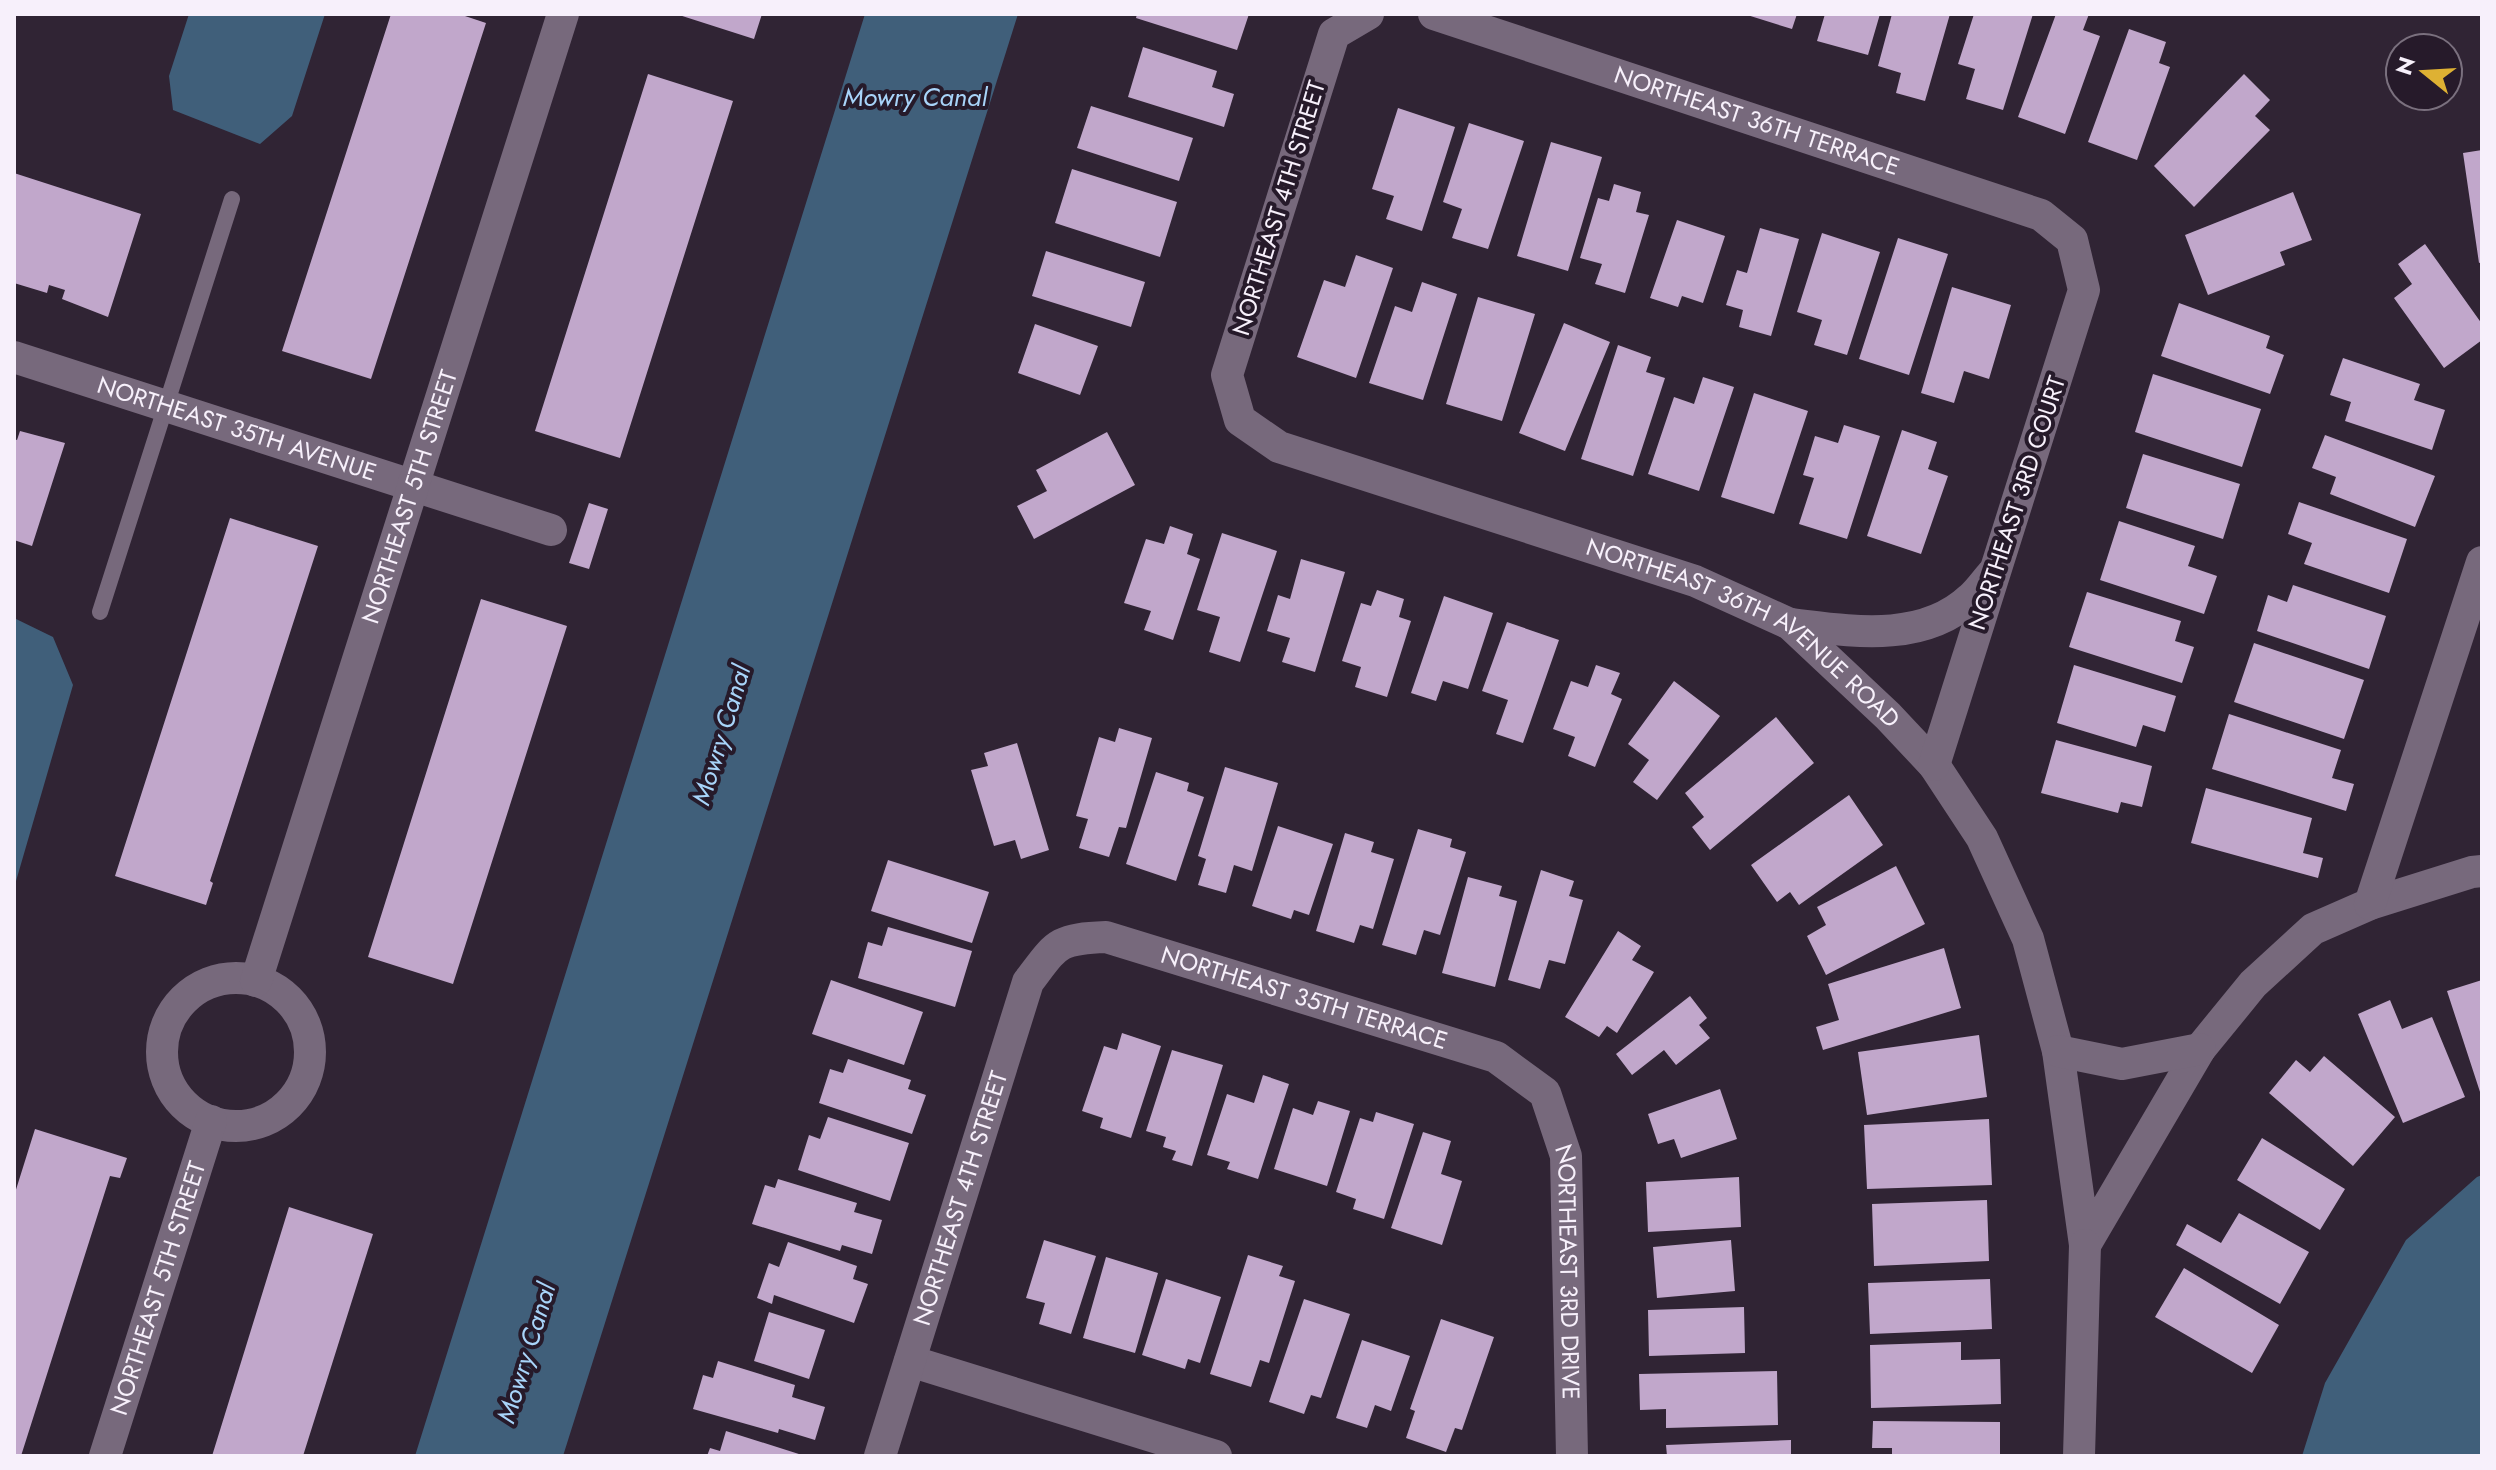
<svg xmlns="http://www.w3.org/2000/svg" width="2496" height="1470" font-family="Jost,sans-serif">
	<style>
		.water { fill: #405f7a }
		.building { fill: #c1a7cb }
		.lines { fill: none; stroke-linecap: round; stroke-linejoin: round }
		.service { stroke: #77697c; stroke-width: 16 }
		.minor { stroke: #77697c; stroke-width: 32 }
		.labels { text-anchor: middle; stroke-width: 8; stroke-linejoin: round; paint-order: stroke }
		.street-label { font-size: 24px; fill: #f7f0fb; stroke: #261a2a }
		.water-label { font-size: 26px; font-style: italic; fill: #a8d4f9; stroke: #261a2a }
	</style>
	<rect width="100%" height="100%" fill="#302434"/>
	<path class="water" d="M189,14h136l-33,102 -32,28 -87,-34 -4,-34z
		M865,14h153l-455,1442h-148z
		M14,618l39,19 20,48 -59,203z
		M2482,1175v281h-180l23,-73 81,-143 71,-63z"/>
	<path class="building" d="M391,14h68l27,9 -115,356 -89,-28z
		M676,14h86l-8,25z
		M1137,14h112l-12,36 -101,-32z
		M1744,14h53l-5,15z
		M1825,14h55l-12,41 -51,-14z
		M1892,14h58l-25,87 -29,-8 5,-20 -23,-7z
		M1974,14h59l-30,96 -37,-11 9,-30 -17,-5z
		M2056,14h33l-6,16 17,6 -35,98 -47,-17z
		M2129,29l37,13 -7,21 11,4 -33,93 -49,-18z
		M1143,47l74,24 -5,16 22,7 -10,33 -96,-30z
		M648,74l85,27 -113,357 -85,-27z
		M2244,74l26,26 -15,16 15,14 -76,77 -40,-41z
		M1091,106l102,32 -14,43 -102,-33z
		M1398,108l57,19 -33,104 -36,-12 8,-23 -22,-7z
		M1469,123l55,18 -36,108 -36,-11 10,-29 -19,-7z
		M1551,142l51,15 -34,114 -51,-15z
		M2482,150v112l-3,1 -16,-110z
		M1072,169l105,33 -17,55 -105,-34z
		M14,173l127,41 -33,103 -46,-18 3,-9 -16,-5 -2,8 -33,-10z
		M1614,184l27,8 -5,20 13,3 -24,78 -30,-9 7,-20 -22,-6 18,-60 11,3z
		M2293,192l19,48 -32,12 5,13 -77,30 -23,-60z
		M1677,220l48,16 -22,67 -21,-7 -4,11 -28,-9z
		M1760,228l39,11 -28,97 -32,-9 4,-17 -17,-5 11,-35 10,3z
		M1822,233l58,19 -33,103 -33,-10 8,-25 -25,-8z
		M1898,238l50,16 -39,121 -50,-16z
		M2425,244l57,80v16l-38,28 -50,-70 18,-14 -14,-20z
		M1046,251l99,31 -14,45 -99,-31z
		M1356,255l37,13 -37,110 -59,-21 27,-77 21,7z
		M1422,282l35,12 -34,106 -54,-17 26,-77 17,6z
		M1952,287l59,18 -22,74 -25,-8 -10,32 -33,-10z
		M1478,297l57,17 -33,107 -56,-17z
		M2179,303l91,33 -4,12 18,7 -14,39 -109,-38z
		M1564,323l46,19 -45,109 -46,-18z
		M1035,324l63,22 -18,49 -62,-22z
		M1618,345l33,12 -5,15 19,6 -32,98 -52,-17z
		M2343,358l77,26 -6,16 31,10 -13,40 -87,-29 6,-19 -21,-7z
		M2153,374l108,35 -19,58 -107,-35z
		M1703,377l31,10 -35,104 -51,-17 26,-77 20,7z
		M1754,393l54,18 -34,103 -53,-17z
		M1844,425l36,11 -33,103 -48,-15 15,-46 -11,-3 12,-39 23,7z
		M1902,430l35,12 -9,27 20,7 -27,78 -54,-18z
		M20,431l45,12 -33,103 -18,-6v-101l3,1z
		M1107,432l28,53 -101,54 -17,-33 30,-15 -11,-21z
		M2325,435l110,41 -20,51 -85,-33 6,-17 -24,-9z
		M2143,454l97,30 -17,55 -97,-31z
		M2299,502l108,37 -18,54 -85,-29 8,-21 -24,-9z
		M589,503l19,6 -19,60 -20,-6z
		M230,518l88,28 -108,335 3,2 -7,22 -91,-29z
		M2119,521l76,25 -7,20 29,10 -13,38 -104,-34z
		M1170,526l23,8 -6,20 13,5 -27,81 -29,-10 7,-19 -27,-8 22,-64 18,5z
		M1222,533l55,18 -37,111 -31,-10 11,-35 -23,-7z
		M1301,559l44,13 -30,100 -33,-10 8,-24 -23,-7 11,-36 12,4z
		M2293,585l93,31 -17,53 -112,-38 11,-36 19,7z
		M1377,590l27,9 -5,18 12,4 -24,76 -32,-10 6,-20 -19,-6 19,-58 10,3z
		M2087,592l94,29 -6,20 19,6 -12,36 -113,-36z
		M1444,596l49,17 -25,76 -25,-8 -7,20 -25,-8z
		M481,599l86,27 -114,358 -85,-27z
		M1507,622l52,18 -36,103 -27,-9 12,-34 -26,-9z
		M2254,643l110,37 -20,59 -110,-37z
		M1596,665l24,8 -9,21 11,5 -27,68 -27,-11 7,-19 -22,-8 18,-48 17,6z
		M2074,665l102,31 -11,36 -22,-7 -7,22 -79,-24z
		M1674,681l46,35 -63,84 -24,-18 16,-22 -21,-16z
		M2229,714l112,36 -9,28 22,6 -8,27 -134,-42z
		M1776,717l38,46 -104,87 -18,-23 12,-10 -19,-24z
		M1119,728l33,10 -26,90 -7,-1 -10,30 -30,-9 9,-29 -12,-3 23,-79 16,5z
		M2056,740l96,26 -10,41 -21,-5 -3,11 -77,-20z
		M1017,743l32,107 -28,9 -6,-19 -21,6 -23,-76 17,-4 -4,-13z
		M1225,767l53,16 -26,88 -18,-6 -8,28 -28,-8 8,-26 -8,-3z
		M1156,772l33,11 -2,8 17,6 -28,84 -50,-17z
		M2206,788l106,30 -9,35 20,5 -5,20 -127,-35z
		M1849,795l34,50 -84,60 -9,-13 -13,10 -26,-37z
		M1278,826l55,18 -24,71 -15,-5 -3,9 -39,-13z
		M1418,829l34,10 -2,8 16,5 -26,83 -16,-5 -8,25 -34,-10z
		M1345,833l29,9 -3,10 23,7 -21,70 -13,-4 -6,18 -38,-12z
		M888,860l101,32 -17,51 -101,-32z
		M1896,866l29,58 -99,51 -19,-39 19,-11 -9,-18z
		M1541,870l33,11 -5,15 14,4 -18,64 -16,-4 -9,29 -32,-9z
		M1468,877l34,9 -3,10 18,5 -22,86 -53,-14z
		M888,927l84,24 -17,56 -97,-29 10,-36 14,4z
		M1618,931l23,15 -9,14 22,12 -37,61 -10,-7 -8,11 -34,-20z
		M1944,948l17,60 -138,42 -7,-23 23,-7 -11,-36z
		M831,980l92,32 -19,53 -92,-31z
		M2482,980v115h-1l-34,-104z
		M1690,996l17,22 -8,7 11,13 -34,27 -12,-15 -32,25 -16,-21z
		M2390,1000l12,29 30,-12 33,80 -62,26 -45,-109z
		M1122,1033l39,13 -30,92 -31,-10 3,-10 -21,-7 22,-65 13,4z
		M1979,1035l8,62 -120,18 -9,-63z
		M1172,1050l51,15 -31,101 -20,-6 4,-9 -13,-4 3,-10 -20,-6z
		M2324,1056l71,61 -42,49 -84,-73 27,-33 14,12z
		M848,1059l63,21 -3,9 18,6 -14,39 -93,-31 11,-34 13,4z
		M1263,1075l26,9 -31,95 -31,-10 3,-7 -23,-7 20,-61 27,9z
		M1720,1089l17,50 -56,19 -7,-19 -16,5 -10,-30z
		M1318,1101l32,10 -23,75 -53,-17 19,-61 20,7z
		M1376,1112l38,12 -30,95 -31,-10 3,-10 -20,-7 24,-74 13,4z
		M828,1117l81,26 -19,58 -92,-31 11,-35 11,4z
		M1989,1119l3,66 -125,4 -3,-64z
		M35,1129l92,29 -7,20 -10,-2 -89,280h-7v-260z
		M1423,1132l28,9 -10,33 21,7 -20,64 -51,-17z
		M2262,1138l83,51 -25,41 -83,-50z
		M1739,1177l2,50 -93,5 -2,-50z
		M778,1179l79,24 -3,9 28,8 -10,34 -30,-9 -2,6 -88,-27 13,-39 10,3z
		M1987,1200l2,61 -115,5 -2,-62z
		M289,1207l84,27 -70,222h-91z
		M2239,1213l70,39 -29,52 -104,-59 11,-21 34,19z
		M1044,1240l52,16 -25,78 -32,-10 6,-21 -19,-5z
		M1731,1240l4,51 -78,7 -4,-51z
		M788,1242l69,24 -4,13 15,5 -14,39 -80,-28 -2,9 -15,-6 12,-35 10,4z
		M1248,1255l35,11 -4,10 16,5 -26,82 -9,-3 -9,27 -41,-13z
		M1106,1257l52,16 -23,80 -52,-15z
		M2184,1268l95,57 -27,48 -97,-56z
		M1166,1279l55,18 -21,66 -12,-4 -3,10 -43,-14z
		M1990,1279l2,50 -122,5 -2,-51z
		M1304,1299l46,15 -29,84 -10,-3 -7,19 -35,-12z
		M1744,1307l1,46 -96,3 -1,-46z
		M769,1312l56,18 -16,49 -55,-18z
		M1441,1319l53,18 -32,93 -7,-2 -9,24 -40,-14 9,-27 -5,-2z
		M1362,1340l48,16 -19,55 -16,-6 -8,23 -31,-10z
		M1961,1342v18l39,-1 1,45 -130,4 -1,-63z
		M718,1361l77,24 -3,12 33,10 -10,33 -36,-11 -1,4 -85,-24 10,-34 10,3z
		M1777,1371l1,54 -112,3v-19l-26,1 -1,-36z
		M1873,1421l127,1v34h-108v-8h-20z
		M726,1431l76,24v1h-95l3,-8 10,3z
		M1791,1440v16h-124l-1,-11z"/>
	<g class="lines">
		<path class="service" d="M100,612l132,-413"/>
		<g class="minor">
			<path id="s1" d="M1368,14l-34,20 -107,341 13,45 39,27 416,134 95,43 98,92 46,49 48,73 46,101 30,112 27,194 115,-196 53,-65 60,-55 57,-25 102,-32 10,-1"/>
			<path id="s2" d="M1434,14l607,201 31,25 12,50 -150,475"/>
			<path id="s3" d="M14,357l537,173"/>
			<path d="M1790,624c60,7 132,20 181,-26 8,-7 14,-16 21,-24"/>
			<path d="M2370,904l112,-342"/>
			<circle cx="236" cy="1052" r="74"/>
			<path id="s4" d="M256,981l307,-967"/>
			<path d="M2058,1051l64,13 78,-15"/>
			<path d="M910,1361l306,95"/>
			<path id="s5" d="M105,1456l106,-335"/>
			<path id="s6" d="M880,1456l148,-474c29,-38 28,-43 78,-45l390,120 49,36 21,63 6,300"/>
			<path d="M2079,1456l6,-211"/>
		</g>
	</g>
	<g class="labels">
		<g class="street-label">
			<text dy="8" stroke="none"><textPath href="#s2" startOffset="340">NORTHEAST 36TH TERRACE</textPath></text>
			<text transform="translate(1279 208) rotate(-73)" y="8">NORTHEAST 4TH STREET</text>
			<text dy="8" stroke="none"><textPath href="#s3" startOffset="234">NORTHEAST 35TH AVENUE</textPath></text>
			<text dy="8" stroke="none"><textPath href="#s4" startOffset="508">NORTHEAST 5TH STREET</textPath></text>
			<text transform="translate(2017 503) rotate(-72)" y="8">NORTHEAST 3RD COURT</text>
			<text dy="8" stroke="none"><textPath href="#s1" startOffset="996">NORTHEAST 36TH AVENUE ROAD</textPath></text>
			<text dy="8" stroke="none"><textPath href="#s6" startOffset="800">NORTHEAST 35TH TERRACE</textPath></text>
			<text dy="8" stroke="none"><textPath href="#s6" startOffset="270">NORTHEAST 4TH STREET</textPath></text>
			<text dy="8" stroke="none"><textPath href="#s6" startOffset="1244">NORTHEAST 3RD DRIVE</textPath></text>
			<text dy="8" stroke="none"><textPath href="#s5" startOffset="176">NORTHEAST 5TH STREET</textPath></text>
		</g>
		<g class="water-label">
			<text x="915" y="106">Mowry Canal</text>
			<text transform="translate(721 735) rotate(-73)" y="9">Mowry Canal</text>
			<text transform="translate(526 1353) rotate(-73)" y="9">Mowry Canal</text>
		</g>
	</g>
	<rect width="2496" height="1470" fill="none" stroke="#f7f0fb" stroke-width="32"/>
	<g transform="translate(2424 72) rotate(288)"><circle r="38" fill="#261a2a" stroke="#7a707e" stroke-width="2"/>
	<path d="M0-6L14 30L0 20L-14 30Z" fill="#deb133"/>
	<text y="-12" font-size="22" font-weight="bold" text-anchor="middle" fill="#f7f0fb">N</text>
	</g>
</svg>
